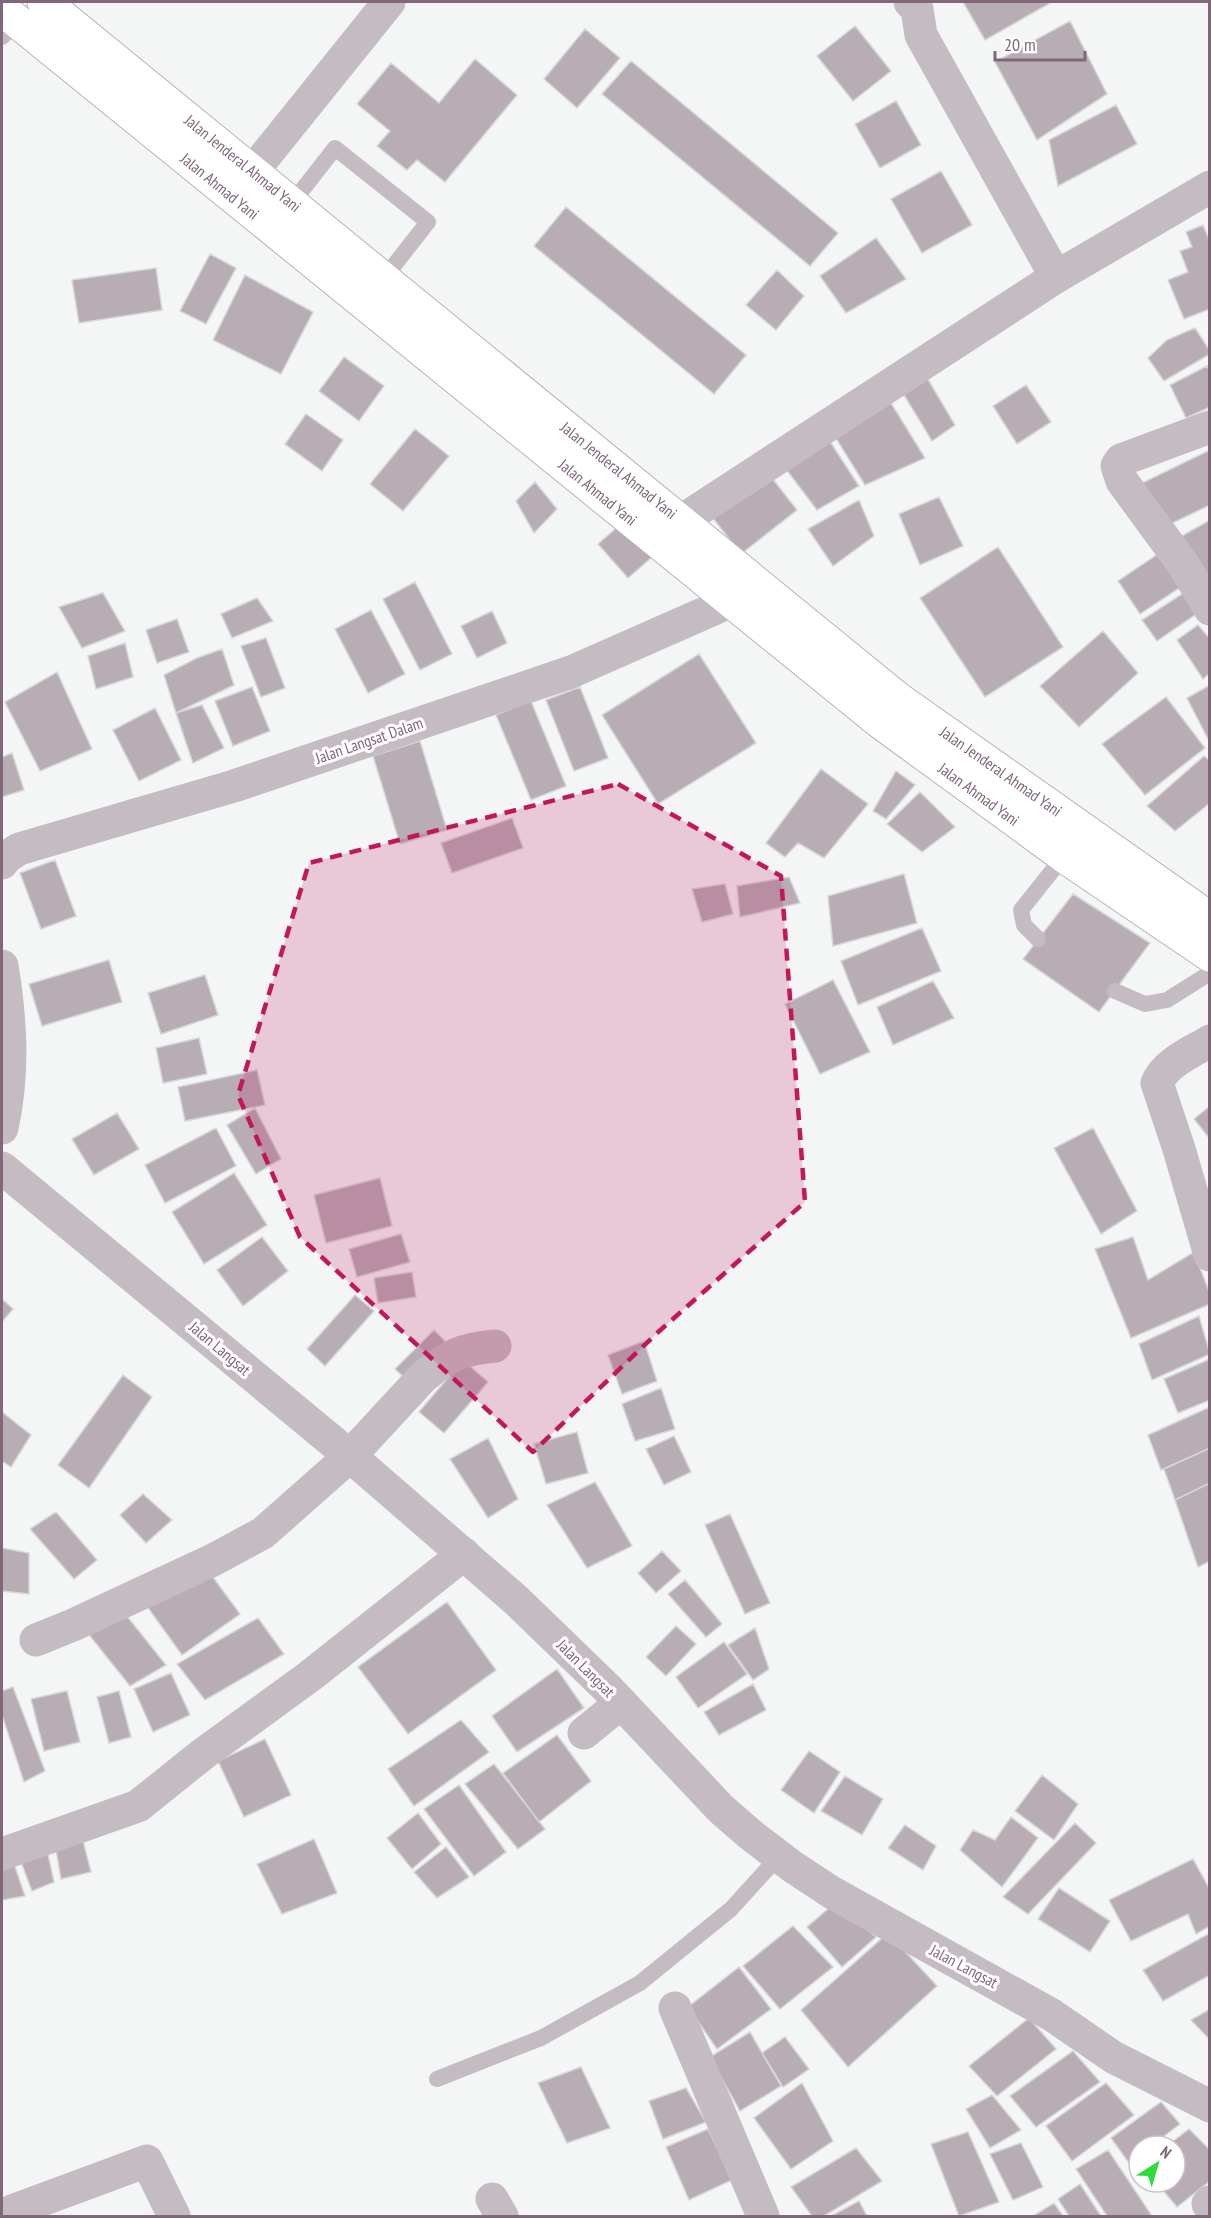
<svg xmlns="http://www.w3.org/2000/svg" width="1211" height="2218" font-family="'PT Sans Narrow',sans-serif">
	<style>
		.building { fill: #b8acb5; stroke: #d5d7d7; stroke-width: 1.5 }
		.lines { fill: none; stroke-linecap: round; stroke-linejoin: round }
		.secondary-casing { stroke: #bbb1b8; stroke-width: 35 }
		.service { stroke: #c4bcc2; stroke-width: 16 }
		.minor { stroke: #c4bcc2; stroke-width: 33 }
		.tertiary { stroke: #c4bcc2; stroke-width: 33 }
		.secondary { stroke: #fff; stroke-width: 33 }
		.marked { fill: #c2185b; fill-opacity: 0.2; stroke: #c2185b; stroke-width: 4.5; stroke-dasharray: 12 8; stroke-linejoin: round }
		.labels { text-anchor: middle; stroke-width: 6; stroke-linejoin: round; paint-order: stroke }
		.street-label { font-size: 16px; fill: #82667a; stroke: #fff }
	</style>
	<rect width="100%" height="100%" fill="#f3f6f5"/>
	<path class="building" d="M963,2h89l-67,38z
		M1070,21l37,73 -70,46 -42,-78z
		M855,26l36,45 -38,30 -36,-45z
		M585,29l35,29 -43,50 -33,-29z
		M475,59l42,36 -72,87 -28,-22 -10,10 -30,-24 13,-15 -33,-27 34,-41 48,40z
		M631,61l207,172 -28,33 -208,-172z
		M896,101l25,44 -41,23 -25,-44z
		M1116,105l21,39 -79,42 -9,-46z
		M941,171l31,54 -50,28 -31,-54z
		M566,207l180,148 -32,39 -180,-148z
		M1203,225l7,17v67l-26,10 -16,-39 20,-8 -8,-21 12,-4 -6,-15z
		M876,238l30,41 -60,34 -26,-37z
		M210,254l26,14 -30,56 -26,-13z
		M156,268l6,42 -83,13 -7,-43z
		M777,270l27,26 -28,34 -30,-25z
		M245,275l68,37 -32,62 -68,-34z
		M1195,328l15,23v3l-46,27 -16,-23 19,-18z
		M344,357l40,29 -25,35 -40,-30z
		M1207,366l3,5v36l-24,11 -16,-33z
		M923,371l32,54 -23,16 -34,-56z
		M1026,385l25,37 -34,22 -24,-38z
		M886,395l39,63 -60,27 -33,-53z
		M306,414l37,26 -21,31 -37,-27z
		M415,429l34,27 -46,55 -33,-27z
		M827,437l32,49 -42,24 -35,-46z
		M1210,450v55l-46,22 -26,-42z
		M768,473l29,37 -56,44 -29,-37z
		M535,482l22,27 -23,24 -18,-32z
		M939,497l24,49 -43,19 -21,-51z
		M859,500l15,36 -41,30 -25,-37z
		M1210,520v61l-30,-44z
		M622,523l30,34 -24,21 -30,-34z
		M998,547l65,100 -78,50 -65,-99z
		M1161,552l21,34 -42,28 -22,-33z
		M415,582l37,72 -32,16 -37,-71z
		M1185,592l14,20 -42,29 -15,-21z
		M103,593l22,38 -43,17 -23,-41z
		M257,598l16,23 -41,17 -11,-24z
		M371,610l34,64 -37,19 -33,-64z
		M492,611l15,32 -30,15 -16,-32z
		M177,619l12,33 -32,11 -11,-33z
		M1198,625l12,14v34l-7,6 -26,-39z
		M1103,631l35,42 -59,54 -39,-41z
		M266,638l19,50 -24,9 -20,-51z
		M125,643l8,34 -37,12 -8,-33z
		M222,649l12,36 -58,28 -12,-38 33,-17z
		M699,654l57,89 -98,61 -56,-89z
		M57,672l35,77 -52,22 -35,-69z
		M1210,685v58l-23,-45z
		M252,687l18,44 -37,15 -18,-45z
		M580,687l28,71 -34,13 -28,-71z
		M1166,697l39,51 -60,47 -43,-51z
		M531,701l35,85 -35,14 -35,-85z
		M202,705l22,43 -31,15 -17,-50z
		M155,708l26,52 -42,21 -26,-51z
		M420,741l27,89 -47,14 -27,-88z
		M12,753l12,37 -22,7v-40z
		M1204,756l6,5v42l-35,28 -28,-25z
		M821,769l47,35 -44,54 -26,-15 -13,14 -19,-14z
		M896,771l19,14 -29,34 -13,-8z
		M920,792l35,35 -33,25 -35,-28z
		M512,818l11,30 -71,25 -11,-30z
		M55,860l21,56 -35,13 -21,-56z
		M904,874l13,49 -84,23 -5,-50z
		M789,877l11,26 -60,14 -3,-31z
		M725,884l8,30 -31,8 -10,-33z
		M1073,894l77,49 -51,69 -76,-53z
		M922,928l19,43 -83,34 -17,-44z
		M109,960l13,42 -80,24 -13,-42z
		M205,975l13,40 -57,19 -13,-41z
		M833,980l37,72 -50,22 -35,-70z
		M933,981l21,37 -61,27 -16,-38z
		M199,1038l8,36 -44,9 -7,-35z
		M257,1070l8,35 -80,16 -7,-34z
		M1210,1106v33l-16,-20z
		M255,1108l26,51 -25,15 -29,-49z
		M117,1113l22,36 -45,26 -22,-36z
		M216,1128l20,38 -71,37 -20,-38z
		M1093,1128l44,83 -36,23 -47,-86z
		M234,1173l33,52 -63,39 -32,-52z
		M380,1178l12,48 -66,17 -12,-48z
		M401,1234l9,28 -53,15 -8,-28z
		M262,1237l26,34 -45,35 -26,-36z
		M1133,1237l15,43 46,-28 16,42v10l-79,34 -36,-89z
		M412,1272l4,25 -38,6 -4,-25z
		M355,1295l19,16 -49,55 -18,-17z
		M2,1299l11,10 -11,13z
		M1199,1316l11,38 -58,26 -13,-36z
		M434,1330l17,17 -38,39 -18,-17z
		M644,1341l13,40 -35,13 -14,-39z
		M1210,1359v41l-32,13 -14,-34z
		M463,1360l25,22 -44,51 -25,-21z
		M123,1375l29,22 -63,91 -31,-23z
		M661,1388l14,41 -40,12 -13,-37z
		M1210,1407v41l-49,22 -13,-35z
		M2,1412l29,23 -20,32 -9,-6z
		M577,1432l11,41 -42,11 -12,-40z
		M674,1436l17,36 -27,13 -18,-36z
		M488,1438l30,61 -30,19 -38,-59z
		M1210,1448v35l-35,17 -11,-31z
		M595,1482l37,64 -45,22 -40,-63z
		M1210,1483v78l-12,6 -23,-67z
		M143,1494l29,26 -26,23 -26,-28z
		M56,1512l41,48 -23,19 -44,-50z
		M730,1514l40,89 -25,11 -40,-89z
		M2,1548l27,5v41l-27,-3z
		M662,1551l19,20 -25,22 -18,-20z
		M207,1569l33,45 -58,41 -36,-50z
		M685,1580l37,44 -16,13 -38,-43z
		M447,1602l49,68 -88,64 -50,-67z
		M122,1610l44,55 -36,21 -44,-55z
		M258,1618l26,36 -79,46 -28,-36z
		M676,1626l20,18 -30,32 -20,-19z
		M755,1628l14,41 -16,11 -25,-35z
		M724,1642l23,32 -49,34 -22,-31z
		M557,1669l27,39 -67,44 -25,-36z
		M171,1673l19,42 -37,17 -19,-43z
		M753,1684l13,26 -47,25 -15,-23z
		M13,1687l32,84 -21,11 -22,-67v-24z
		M67,1691l13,51 -36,9 -13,-52z
		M119,1691l12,46 -22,6 -12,-46z
		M461,1720l28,32 -75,54 -26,-37z
		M557,1735l34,46 -52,41 -36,-49z
		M265,1739l26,56 -47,22 -26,-56z
		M809,1751l31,21 -26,41 -33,-23z
		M494,1764l51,65 -27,20 -53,-65z
		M1042,1775l36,29 -24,36 -39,-29z
		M845,1776l38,23 -21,36 -41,-24z
		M459,1785l47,67 -32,24 -50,-67z
		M418,1813l23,31 -29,25 -25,-31z
		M1011,1817l27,21 -36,49 -42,-37 13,-20 22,10z
		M1075,1823l21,20 -68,71 -25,-17z
		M905,1825l31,21 -13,24 -35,-22z
		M82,1837l9,35 -30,7 -5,-29z
		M314,1839l23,54 -55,21 -25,-50z
		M446,1847l23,30 -32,21 -23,-26z
		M47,1850l7,32 -22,9 -11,-29z
		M1193,1859l17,31v36l-14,8 -8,-20 -57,27 -22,-41z
		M13,1861l12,35 -23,4v-34z
		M1059,1888l51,33 -20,31 -52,-33z
		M836,1902l40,35 -34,30 -35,-40z
		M793,1926l40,41 -53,42 -37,-43z
		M888,1933l49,53 -89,81 -47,-57z
		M1210,1933v42l-47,26 -20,-31z
		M739,1967l32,42 -54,40 -29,-42z
		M1210,2009v31l-19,-20z
		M1029,2018l27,31 -59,47 -28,-30z
		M750,2032l31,54 -41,25 -30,-54z
		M785,2037l24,32 -26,18 -21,-34z
		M1073,2051l27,31 -64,45 -26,-31z
		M581,2067l29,61 -43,15 -29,-60z
		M802,2083l31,58 -42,28 -37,-51z
		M1106,2083l28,32 -62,46 -26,-35z
		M686,2088l20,34 -43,17 -14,-38z
		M992,2095l29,35 -31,18 -24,-39z
		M1161,2102l19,22 -29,22h-12v10l-10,7 -18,-25z
		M708,2129l24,51 -43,20 -23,-53z
		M1189,2129l21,21v31l-33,26 -21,-25h19v-36h-8z
		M968,2132l31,70 -40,14 -28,-72z
		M1021,2143l22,44 -30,13 -23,-46z
		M856,2148l26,33 -58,35h-12l-21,-29z
		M1108,2150l44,66h-45l-31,-47z
		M1080,2184l21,32h-32l-11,-17z
		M859,2201l8,15h-36z
		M1054,2203l9,13h-30z"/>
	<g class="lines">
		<g class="secondary-casing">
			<path id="secondary" d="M44,2l854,697 312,220
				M2,9l877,712 185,135 146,99"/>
		</g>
		<path class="service" d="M2,37l15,-15
			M292,203l43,-55 93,74 -44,56
			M1038,939l-14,-14 -3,-15 43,-54
			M1115,991l30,13 22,-4 43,-27
			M437,2079l104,-41 99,-55 91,-74 48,-53"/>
		<path class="minor" d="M910,2l7,7 4,26 135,242
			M253,171l136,-169
			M1210,427l-89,33 -4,6 5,15 63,86 25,42
			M681,521l375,-244 154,-90
			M2,863l5,-6 12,-8 215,-63 337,-114 161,-71
			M2,966c9,55 12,107 0,162
			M1210,1041c-18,11 -45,22 -53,42l22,66 31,106
			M36,1640l37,-15 140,-65 50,-27 87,-77 73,-79c27,-22 38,-28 72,-31
			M584,1733l37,-30
			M2,1854l136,-48 65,-52 107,-78 154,-122
			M675,2008l88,208
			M492,2199l10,17
			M1210,2202l-2,2 2,3
			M12,2211l135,-50 27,55"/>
		<path class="tertiary" d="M2,1168l348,288 166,144 92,89 113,120 30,26 42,32 38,25 221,123 61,42 97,49"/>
		<use href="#secondary" class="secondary"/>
	</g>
	<path class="marked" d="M618,784l163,92 24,326 -149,132 -123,118 -233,-215 -62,-142 71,-232z"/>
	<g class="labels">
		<g class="street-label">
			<text transform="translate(243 163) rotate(39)" y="6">Jalan Jenderal Ahmad Yani</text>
			<text transform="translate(220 186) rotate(39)" y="6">Jalan Ahmad Yani</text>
			<text transform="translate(619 470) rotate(39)" y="6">Jalan Jenderal Ahmad Yani</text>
			<text transform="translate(598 492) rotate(39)" y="6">Jalan Ahmad Yani</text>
			<text transform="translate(369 740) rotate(-19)" y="6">Jalan Langsat Dalam</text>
			<text transform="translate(1001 771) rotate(35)" y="6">Jalan Jenderal Ahmad Yani</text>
			<text transform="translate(979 794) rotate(36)" y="6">Jalan Ahmad Yani</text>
			<text transform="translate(220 1348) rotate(40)" y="6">Jalan Langsat</text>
			<text transform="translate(586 1668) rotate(45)" y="6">Jalan Langsat</text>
			<text transform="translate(964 1966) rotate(28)" y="6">Jalan Langsat</text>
		</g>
	</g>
	<rect width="1211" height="2218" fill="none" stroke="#82667a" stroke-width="6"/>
	<g transform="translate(1157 2164) rotate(37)"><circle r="28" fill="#ffffff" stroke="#cdc2ca" stroke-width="1.5"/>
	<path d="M0-4.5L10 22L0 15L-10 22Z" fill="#2fda3d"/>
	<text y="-9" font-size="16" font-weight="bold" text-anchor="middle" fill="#82667a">N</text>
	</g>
	<path d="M995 51v9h90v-9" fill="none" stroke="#82667a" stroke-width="3"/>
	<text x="1004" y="51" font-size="18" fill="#82667a" stroke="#ffffff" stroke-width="4.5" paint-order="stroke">20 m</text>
</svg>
